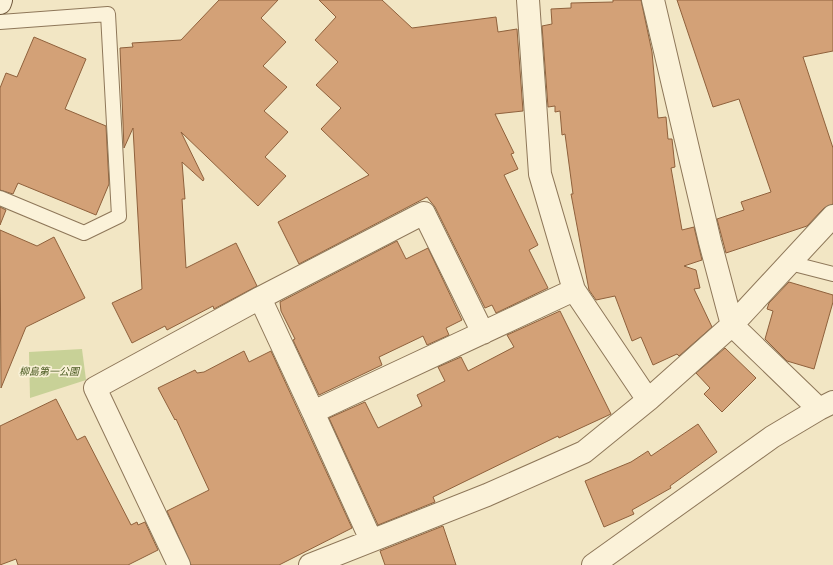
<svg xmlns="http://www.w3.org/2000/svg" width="833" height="565" font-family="'Roboto Serif','Noto Sans JP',serif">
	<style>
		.green { fill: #c8d197 }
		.building { fill: #d3a177; stroke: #8f613c }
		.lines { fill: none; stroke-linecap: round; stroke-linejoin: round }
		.lane-casing { stroke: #8e7759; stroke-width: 16 }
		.street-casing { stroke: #8e7759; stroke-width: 24 }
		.secondary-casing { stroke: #70583c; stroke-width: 24 }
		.lane { stroke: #fbf2d9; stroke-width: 14 }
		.street { stroke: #fbf2d9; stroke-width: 22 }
		.secondary { stroke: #fbf2d9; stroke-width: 22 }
		.labels { text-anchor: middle; stroke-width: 3.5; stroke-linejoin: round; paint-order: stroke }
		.park-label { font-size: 10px; font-style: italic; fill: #4b5b23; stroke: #f8f0d5 }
	</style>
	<rect width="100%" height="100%" fill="#f2e6c4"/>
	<path class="green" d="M82,349l4,31 -56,18 -1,-46z"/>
	<path class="building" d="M219,0h59l-17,18 25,24 -23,24 24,21 -23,24 24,21 -23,25 21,19 -28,30 -77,-74 23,47 -1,2 -21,-19 3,37h-3l4,69 50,-25 21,43 -43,23 -1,-3 -46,24 -2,-4 -33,17 -20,-40 30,-14 -9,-161 -9,20 -4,-100 13,-1 -1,-4 49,-3z
		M319,0h63l30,28 84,-11 2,15 19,-3 6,82 -28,3 19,39 -3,1 7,15 -14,6 34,70 -9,5 19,38 -52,25 -4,-8 -7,3 -50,-101 -8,-10 -128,67 -21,-42 91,-47 -48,-46 20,-21 -25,-23 22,-23 -23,-22 21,-23z
		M613,0h28l11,52 6,66 8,-1 2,22h4l3,28 -4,1 11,62 12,-3 8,33 -18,6 12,4 4,18 -6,1 18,38 -33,29 -2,-2 -24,11 -12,-28 -9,4 -17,-45 -19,4 -7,-10 -18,-96h2l-8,-60 -3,1 -2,-24 -5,1v-6l-7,1 -6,-81 10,-2 -1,-15 20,-1v-5l42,-1z
		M677,0h156v51l-30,6 30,91v56l-9,4 -17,18 -81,27 -9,-34 27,-9 -3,-8 30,-10 -32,-93 -26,8z
		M34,37l52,22 -21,50 41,17 3,58 -13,31 -78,-32 -5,11 -13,-4v-102l6,-15 11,4z
		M0,207l6,3 -6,15z
		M0,230l37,16 17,-9 31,61 -59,29 -25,61z
		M397,241l9,18 22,-11 34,72 -16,8 3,7 -22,10 -4,-9 -44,21 3,8 -63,30 -26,-55 2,-1 -14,-28 -1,-9z
		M789,282l44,13v7l-19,67 -27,-8 -22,-22 8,-28 -6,-2 2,-6z
		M560,311l51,103 -52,24 -1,-2 -125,61 2,5 -57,23 -49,-107 36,-16 13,26 44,-22 -5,-11 28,-14 -7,-14 23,-10 7,14 46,-24 -7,-12z
		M725,348l31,30 -34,34 -18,-18 6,-6 -14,-15z
		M244,351l5,11 22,-11 81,177 -73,37h-88l-24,-54 42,-21 -33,-71 -1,1 -17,-32 37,-18 2,3 7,-1z
		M56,399l21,41 8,-4 46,89 6,-3 1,3 7,-3 13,28 -30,15h-110l-2,-6 -16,6v-139z
		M698,424l19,28 -47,34 1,2 -39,22 2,4 -30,13 -19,-46 46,-19 17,-11 3,5z
		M443,526l13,39h-71l-5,-14z"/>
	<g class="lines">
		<g class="lane-casing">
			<path id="lane" d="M0,22l108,-8 11,202 -35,17 -84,-35
				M790,263l43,11"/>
		</g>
		<g class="street-casing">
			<path id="street" d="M528,0l12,174 34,116 74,110
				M653,0l57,242 22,83 87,84 14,-7
				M260,298l164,-85 59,120
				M371,540l-58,-128 261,-122
				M179,565l-84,-177 165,-90 53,114
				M310,565l177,-70 97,-43 64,-52 84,-75 101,-109
				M593,565l179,-128 47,-28"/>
		</g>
		<g class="secondary-casing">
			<path id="secondary" d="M0,3l1,-3"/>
		</g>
		<use href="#lane" class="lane"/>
		<use href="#street" class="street"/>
		<use href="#secondary" class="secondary"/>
	</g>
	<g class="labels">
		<g class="park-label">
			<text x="49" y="375">柳島第一公園</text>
		</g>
	</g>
</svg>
